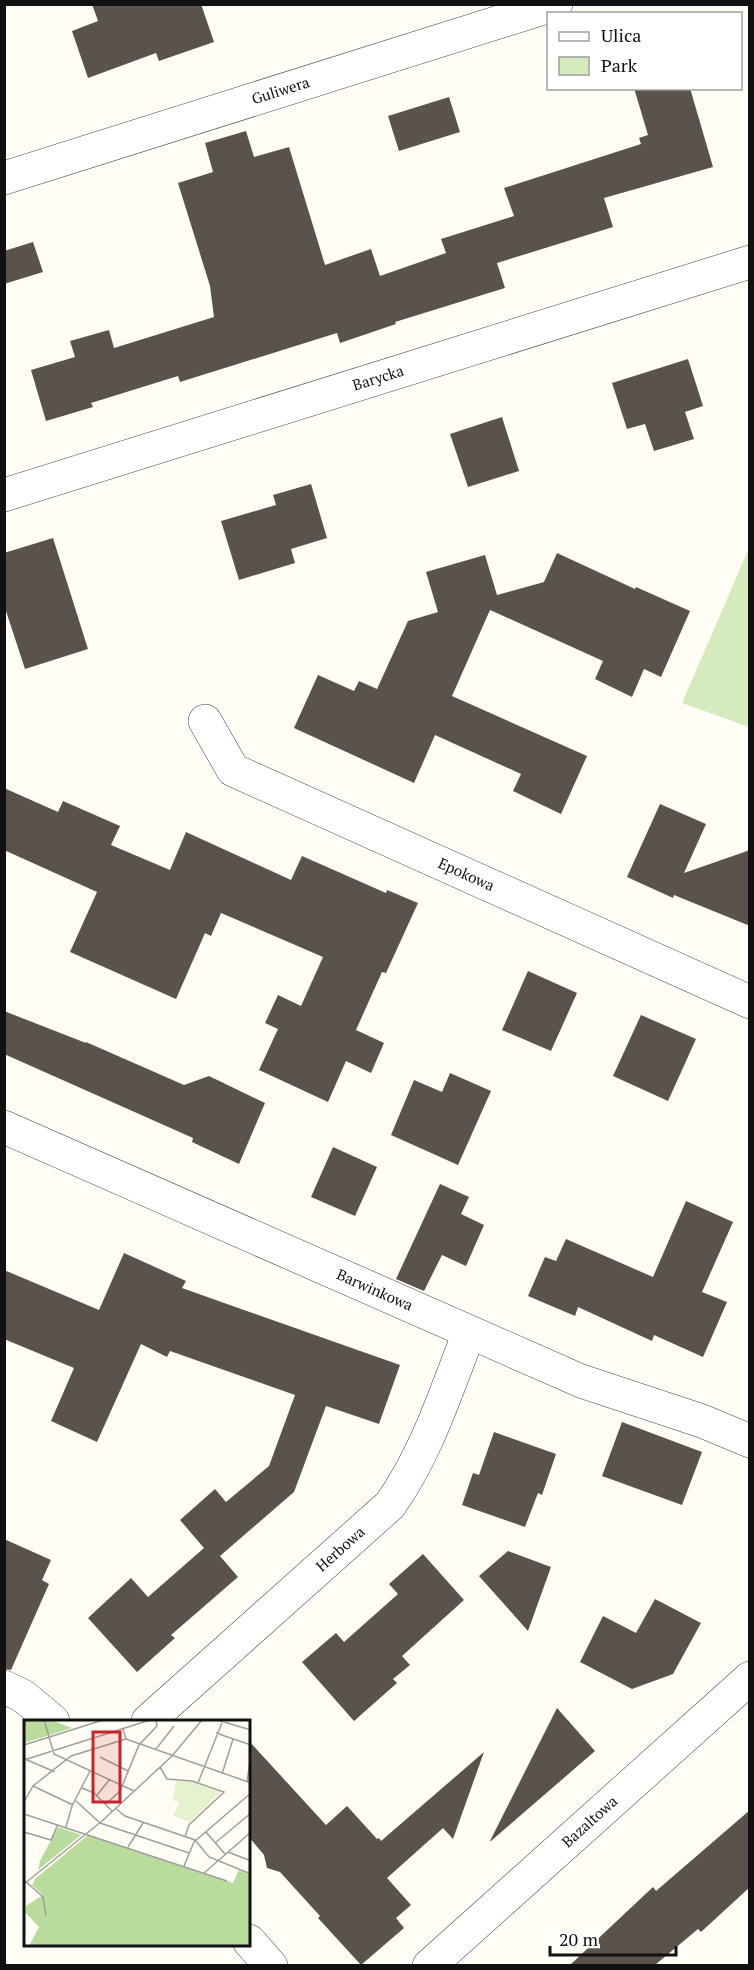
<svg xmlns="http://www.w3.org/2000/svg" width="754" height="1970" font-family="'PT Serif',serif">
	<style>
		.green { fill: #d5ebbd }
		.building { fill: #5a524d }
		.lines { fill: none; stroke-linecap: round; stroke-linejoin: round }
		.minor-casing { stroke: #444; stroke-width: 34 }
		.minor { stroke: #fff; stroke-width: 33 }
		.labels { text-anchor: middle; stroke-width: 6; stroke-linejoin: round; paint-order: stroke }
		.street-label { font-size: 15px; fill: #111; stroke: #fff }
		.inset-road { fill: none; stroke: #a09f9a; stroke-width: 1.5 }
		.view { fill: #c4262e; fill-opacity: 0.15; stroke: #c4262e; stroke-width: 3 }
		.inset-edge { fill: none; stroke: #111; stroke-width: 3 }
	</style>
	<rect width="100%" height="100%" fill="#fffdf5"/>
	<path class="green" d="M749,548v179l-67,-24z"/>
	<path class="building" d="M92,4h109l13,38 -55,19 -3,-8 -68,25 -16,-47 26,-10z
		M634,88h56l23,79 -109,31 9,29 -116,36 8,25 -110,34 1,2 -56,19 -3,-10 -157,49 -2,-6 -87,27 2,4 -47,14 -15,-51 44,-13 -5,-16 39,-11 5,18 100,-31 -4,-31 -32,-103 35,-11 -8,-29 41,-12 8,26 35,-10 36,118 46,-16 9,27 66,-23 -5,-14 73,-23 -10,-28 137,-44 -2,-6 9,-3z
		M449,97l11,35 -61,19 -11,-35z
		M33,242l10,30 -39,12v-33z
		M688,359l15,47 -18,6 9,27 -40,12 -9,-27 -18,5 -15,-46z
		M502,417l17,54 -51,16 -18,-53z
		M311,484l16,54 -36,11 4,14 -56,17 -18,-59 55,-16 -3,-10z
		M53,538l35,111 -63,20 -21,-64v-52z
		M557,553l78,36 1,-2 54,24 -29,66 -17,-8 -12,28 -37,-18 8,-18 -113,-51 -38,86 135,60 -26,58 -48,-23 8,-17 -86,-39 -21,48 -120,-55 24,-53 36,16 5,-10 18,8 31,-68 30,-9 -12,-40 59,-17 12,40 47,-13z
		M4,788l54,24 5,-11 57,25 -9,19 59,25 16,-38 105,48 11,-24 84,37 1,-3 31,13 -32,70 -4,-1 -26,58 28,13 -13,30 -25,-12 -18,41 -69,-32 19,-41 -13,-6 13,-28 23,11 22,-49 -102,-44 -10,23 -6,-3 -29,66 -106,-47 27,-60 -93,-42z
		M660,804l46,20 -22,49 66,-23v76l-76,-31 -1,3 -46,-21z
		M528,971l49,22 -26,58 -49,-21z
		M4,1011l82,32v-1l98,43 25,-9 56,27 -26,61 -47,-22 1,-4 -189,-84z
		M641,1015l55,24 -28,62 -55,-25z
		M450,1073l41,18 -33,74 -67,-30 23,-55 28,12z
		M333,1147l44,20 -22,49 -44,-19z
		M440,1184l29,13 -8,17 23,11 -18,41 -24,-11 -18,36 -28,-12z
		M686,1201l47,21 -31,70 25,10 -24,55 -49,-22 -2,6 -74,-34 -3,9 -47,-20 17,-39 11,4 10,-22 87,38z
		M124,1253l62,28 -4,7 218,77 -21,59 -53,-18 -32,86 -74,64 18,21 -67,58 4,3 -38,34 -49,-54 43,-40 17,19 56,-49 -24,-28 35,-31 11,13 43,-36 26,-71 -125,-44 -3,6 -26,-13 -44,98 -46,-21 23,-53 -70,-29v-69l95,40z
		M622,1422l80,30 -20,53 -80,-29z
		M494,1432l62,22 -14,41 -4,-2 -13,34 -63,-22 11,-32 6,2z
		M4,1539l47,21 -9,20 7,4 -38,86 -7,-1z
		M508,1551l43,16 -23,64 -49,-55z
		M423,1554l41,46 -62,56 8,9 -17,14 4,4 -43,38 -52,-59 34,-29 8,9 54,-48 -9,-10z
		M655,1599l46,24 -28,51 -41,15 -52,-27 23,-46 33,17z
		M557,1708l38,43 -104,90h-1z
		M249,1741l77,84 21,-19 30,33 2,-1 2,3 103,-89 -31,87 -10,-11 -56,50 24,27 -15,13 8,10 -43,37 -43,-47 2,-2 -40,-44 -13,-4 -3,-13 -15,-18z
		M750,1810v77l-49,45 -3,-3 -43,36h-85l83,-78 3,4z"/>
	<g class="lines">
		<g class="minor-casing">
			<g id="minor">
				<path id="s1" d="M4,178l552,-174"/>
				<path id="s2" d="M4,495l746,-233"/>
				<path id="s3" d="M205,721l28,49 517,232"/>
				<path id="s4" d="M4,1127l577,254 121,40 48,20"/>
				<path d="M4,1687l19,9 30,25"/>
				<path id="s5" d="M148,1721l242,-216c37,-52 56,-114 79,-172"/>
				<path d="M249,1941l22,25"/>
				<path id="s6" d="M429,1966l321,-288"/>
			</g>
		</g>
		<use href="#minor" class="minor"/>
	</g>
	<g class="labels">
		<g class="street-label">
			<text dy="5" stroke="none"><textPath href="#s1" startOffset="290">Guliwera</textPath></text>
			<text dy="5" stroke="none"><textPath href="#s2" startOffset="392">Barycka</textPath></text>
			<text dy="5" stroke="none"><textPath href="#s3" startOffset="312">Epokowa</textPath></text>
			<text dy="5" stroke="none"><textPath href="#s4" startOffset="405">Barwinkowa</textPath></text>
			<text dy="5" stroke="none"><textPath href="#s5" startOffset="258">Herbowa</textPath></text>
			<text dy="5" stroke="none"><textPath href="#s6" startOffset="216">Bazaltowa</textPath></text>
		</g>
	</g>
	<g transform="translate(24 1720)">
		<rect width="226" height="226" fill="#fffdf5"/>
		<path d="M0,0h27l21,8 -48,15zM34,107l23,8 -43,35 2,-9zM64,115l145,48 6,-13 11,5v71h-221l10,-19 -13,-14v-7l17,-11 -11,-10 3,-6z" fill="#b9dc9c"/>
		<path d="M152,61h15l30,11 -31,30 -17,-6 6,-13 -6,-3z" fill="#e6f2cf"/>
		<path class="inset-road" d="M20,0l10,34 80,37M193,0l34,10M192,13l35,12M102,19l125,44M0,25l79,-25M132,29l18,-23M76,37l28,14M1,39l30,13M0,40l126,-40M136,47l7,12 25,2 32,11 -35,33 -4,12M198,54l11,-35M223,62l4,-28M174,63l25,-63M9,66l40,19M58,68l12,5 18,18M73,75l13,-16M52,81l24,22M0,82l9,-16 38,-30 55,-17 -3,-10M81,85l15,-14 19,-46 18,-19 -1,-6M91,88l10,8 70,24 14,17 42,17M0,94l203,67M76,103l89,30M42,107l6,-21 18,-35M0,112l27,8 7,-16M182,112l19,22M191,123l36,-30M104,127l15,-24M204,132l23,9M160,146l10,-24 57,-49M180,153l47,-41M0,160l19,17 3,19M0,164l78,-63 70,-65 30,-36"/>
		<path class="view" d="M69,12h27v70h-27z"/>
		<rect width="226" height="226" class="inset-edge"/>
	</g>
	<rect width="754" height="1970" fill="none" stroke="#111111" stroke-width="12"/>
	<rect x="547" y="12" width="195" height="78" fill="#ffffff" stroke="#a0a0a0" stroke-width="1.5"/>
	<rect x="559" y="32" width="30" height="9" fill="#ffffff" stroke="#a0a0a0" stroke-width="1.5"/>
	<text x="601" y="42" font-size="18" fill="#111111">Ulica</text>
	<rect x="559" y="57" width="30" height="18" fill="#d5ebbd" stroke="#a0a0a0" stroke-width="1.5"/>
	<text x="601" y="72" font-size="18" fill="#111111">Park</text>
	<path d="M550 1946v9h126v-9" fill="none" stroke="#111111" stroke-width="3"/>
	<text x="559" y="1946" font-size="18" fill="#111111" stroke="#ffffff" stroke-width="4.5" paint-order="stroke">20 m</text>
</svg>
